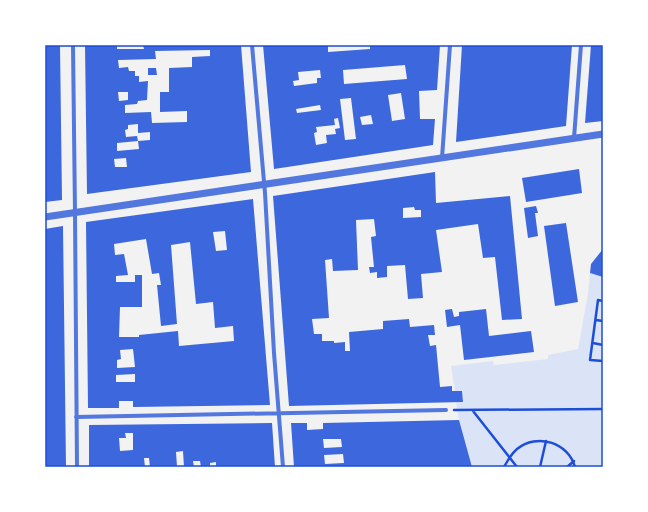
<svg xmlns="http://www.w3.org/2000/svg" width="648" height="512" font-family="Inter,sans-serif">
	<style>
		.green { fill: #dbe4f7 }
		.building { fill: #3d67dc; fill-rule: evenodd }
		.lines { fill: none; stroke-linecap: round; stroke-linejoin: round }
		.path { stroke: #1d4ed8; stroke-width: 2.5 }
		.minor { stroke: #5277de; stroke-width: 4 }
		.tertiary { stroke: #5277de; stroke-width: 7 }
		.neatline { fill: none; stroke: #1d4ed8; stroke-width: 1.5 }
	</style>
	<rect width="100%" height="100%" fill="#f2f2f2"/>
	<path class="green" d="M590,273l13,4v190h-131l-13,-47 -3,-18h7l-1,-11 -7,1 -4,-26 42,-5 1,4 54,-6v-4l30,-6 10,-56z"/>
	<path class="building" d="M45,45h15l2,155 -17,2z
		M85,45h32v4h27l-1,-4h98l10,127 -164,22zM210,50v6l-18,1v10l-23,1v24h-9v20l27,-1v11l-35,1 -1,-11 -26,1v-8l12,-1 1,-3 9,-1 1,-19 -9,1v-6h-4v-5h-6l-1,-4 -9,1 -1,-8 38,-1 -1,-8zM118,92h10v8l-9,1zM138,124v9l12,-1v8l-12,1 -1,-5 -11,1 -1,-7 3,-1v-4zM138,141l1,8 -22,2v-8zM126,158l1,9h-12l-1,-8z
		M263,45h65v7l42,-3v-4h70l-3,45 -18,1 1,28h15l-2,26 -159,24zM405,65l2,14 -63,5 -1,-14zM320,70l1,8h-4v5l-23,3 -1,-5 6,-1 -1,-8zM401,93l4,26 -13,2 -4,-26zM351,98l5,41 -11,1 -5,-41zM320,105l1,5 -24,3 -1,-4zM371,115l2,9 -11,1 -2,-8zM338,118l2,10 -5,1 1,5 -10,1 1,8 -11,2 -2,-12 3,-1 -1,-5 19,-2 -1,-6z
		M462,45h110l-6,81 -110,16z
		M591,45h12v76l-18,2z
		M148,68h8l1,7h-9z
		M579,169l3,24 -56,9 -4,-24z
		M435,172l1,31 74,-7 12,123 -20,1 -7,-63 -12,1 -5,-34 -42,6 6,42 -21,2 2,24 -15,1 -3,-34 -18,1v11l-10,1v-6l-7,1 -1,-6h5l-3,-30 5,-1 -2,-17 -18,1 2,50 -25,1 -1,-12 -7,1 4,58 -17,1 2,15h8v7h12v2l11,-1v9h5l-1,-19 34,-3v-8l26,-2 1,8 24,-2 1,10h-7l2,11 6,-1 4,42 12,-1v5h10l1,11 -174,4 -16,-210zM414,207l1,3h6v7l-18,1v-10z
		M253,199l17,206 -137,2v-6h-14v7h-31l-2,-186zM225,231l2,19 -11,1 -3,-19zM146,239l6,35 7,-1 2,12h-4l4,41 16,-2 -6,-79 19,-3 6,62 17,-2 2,26 18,-2 1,15 -55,5 -1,-15 -39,4v2h-20l1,-30h22v-32h-7v7h-19v-6l12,-1 -4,-21 -9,1 -1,-11zM133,349l2,18 -18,1v-8l4,-1 -1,-9zM135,374v8h-19v-7z
		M536,206l2,7h-3l3,23 -10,2 -4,-30z
		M566,223l12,79 -23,4 -11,-80z
		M63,226l3,241h-21v-238z
		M603,249v28l-13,-4 1,-9z
		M452,309l2,8 5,-1v-4l27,-3 3,27 42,-5 3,21 -70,8 -4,-35 -13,2 -2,-17z
		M459,420l13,47h-178l-3,-44h16v7l16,-1v-6zM323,439h18l1,8 -18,1zM343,454l1,9 -19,1 -1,-9z
		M272,423l3,44h-59v-5l-6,1v4h-9l-1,-6h-7l1,6h-10l-1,-16 -7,1 1,15h-27l-1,-9h-5l1,9h-56v-42zM125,433h8v17l-13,1 -1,-13h7z"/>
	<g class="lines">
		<path class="path" d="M603,301l-5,-1 -8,60 13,1
			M596,320l7,1
			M593,343l10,2
			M454,410l149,-1
			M473,411l44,56
			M504,467c4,-7 7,-13 13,-18 20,-16 51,-7 58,18
			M540,467l6,-26
			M567,467l7,-6"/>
		<path class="minor" d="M73,45l2,168 2,254
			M252,45l13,148 9,160 9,114
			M574,138l7,-93
			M442,158l8,-113
			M76,417l370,-7"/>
		<path class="tertiary" d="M45,217l558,-83"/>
	</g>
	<rect width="648" height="512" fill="none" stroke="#ffffff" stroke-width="92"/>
	<rect x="46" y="46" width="556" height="420" class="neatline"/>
</svg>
